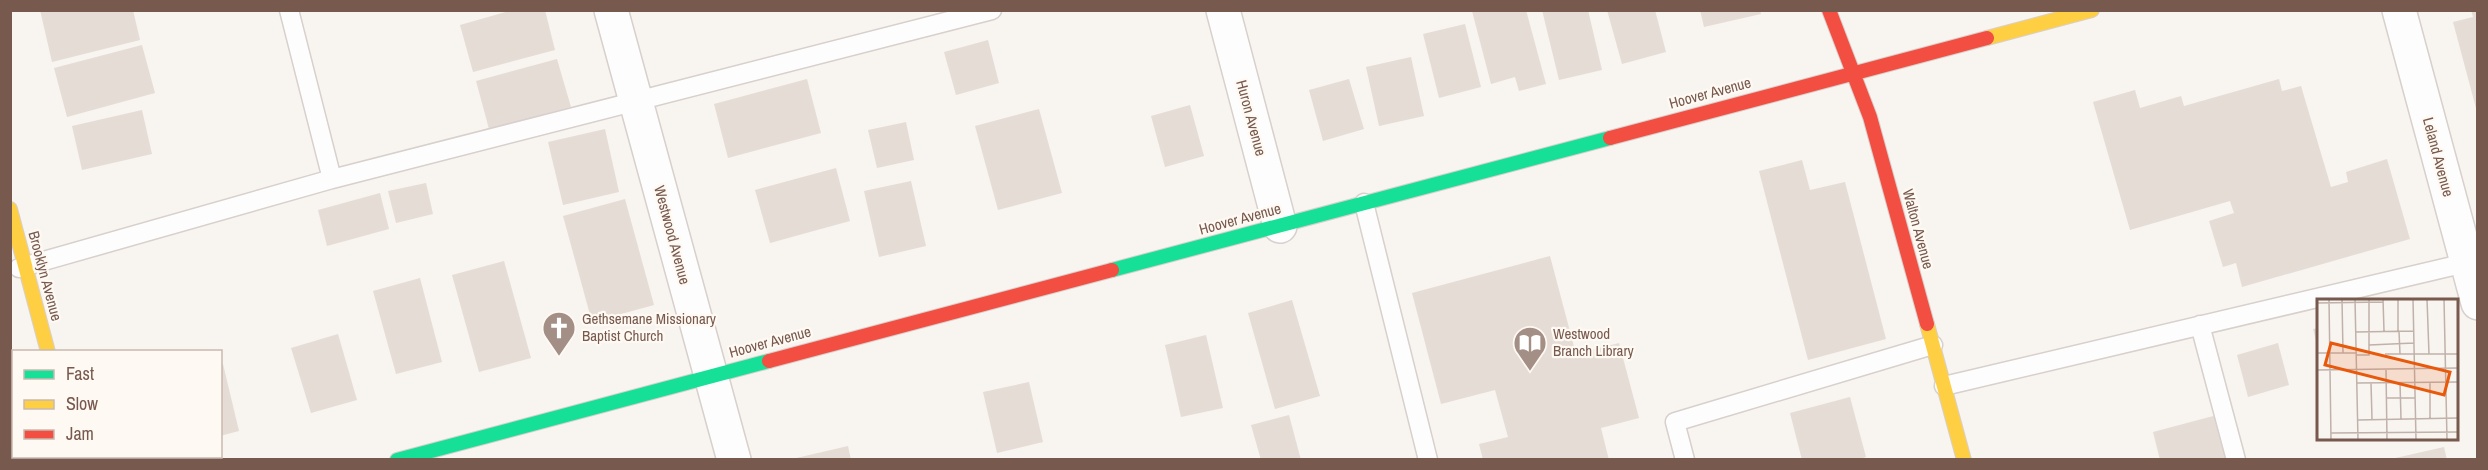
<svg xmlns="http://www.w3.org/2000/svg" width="2488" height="470" font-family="'Archivo Narrow',sans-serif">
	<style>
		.building { fill: #e5dcd6 }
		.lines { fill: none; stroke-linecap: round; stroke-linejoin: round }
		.lane-casing { stroke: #d7d0cc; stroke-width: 21 }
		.street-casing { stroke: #d7d0cc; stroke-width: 36 }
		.fast-casing { stroke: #d8cfcb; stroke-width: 16 }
		.slow-casing { stroke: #d8cfcb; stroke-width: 16 }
		.jam-casing { stroke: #d8cfcb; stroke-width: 16 }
		.lane { stroke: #fefdfd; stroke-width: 18 }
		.street { stroke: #fefdfd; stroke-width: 33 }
		.fast { stroke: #16e098; stroke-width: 14 }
		.slow { stroke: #ffcf43; stroke-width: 14 }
		.jam { stroke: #f24e42; stroke-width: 14 }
		.labels { text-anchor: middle; stroke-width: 4.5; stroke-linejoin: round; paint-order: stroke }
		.street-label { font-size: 15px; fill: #77594e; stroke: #fef9f2 }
		.poi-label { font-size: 15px; fill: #77594e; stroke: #fef9f2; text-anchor: start }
		.inset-road { fill: none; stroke: #c0b1aa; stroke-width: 1.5 }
		.view { fill: #e8590c; fill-opacity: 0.15; stroke: #e8590c; stroke-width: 3 }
		.inset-edge { fill: none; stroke: #77594e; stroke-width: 3 }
	</style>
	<rect width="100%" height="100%" fill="#f8f4ef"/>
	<path class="building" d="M40,10h93l7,30 -88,22z
		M513,10h32l10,40 -82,22 -13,-47z
		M1526,10l20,74 -27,7 -4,-14 -24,7 -19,-73z
		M1542,10h46l14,60 -43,10z
		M1607,10h48l11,42 -44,12z
		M1700,10h60l1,4 -57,13z
		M2471,10h7l-1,102 -24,-90 20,-5z
		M1465,24l16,63 -42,11 -16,-64z
		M988,40l11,43 -43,12 -12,-43z
		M142,45l13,48 -88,24 -13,-49z
		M1411,57l13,59 -45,10 -13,-59z
		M557,59l14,48 -82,22 -13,-48z
		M807,79l14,54 -93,25 -14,-54z
		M1349,79l15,50 -41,12 -14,-51z
		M2279,79l3,12 19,-5 30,101 17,-5 -2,-10 41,-13 23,80 -168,48 -6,-24 -13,4 -14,-46 25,-8 -4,-12 -100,29 -37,-128 42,-12 5,18 41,-12 3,10z
		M1190,105l14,51 -39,11 -14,-51z
		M1039,109l23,84 -64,17 -23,-84z
		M142,110l10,44 -70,16 -10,-44z
		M906,122l8,38 -37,8 -9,-38z
		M605,129l14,63 -56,13 -15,-63z
		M1802,160l8,30 35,-8 41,157 -78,21 -49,-189z
		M836,168l14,53 -80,22 -15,-53z
		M911,181l15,65 -47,11 -15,-66z
		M426,183l7,31 -37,9 -8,-32z
		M380,193l9,36 -62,17 -9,-36z
		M625,199l29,106 -62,17 -29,-106z
		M1550,256l26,98 43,-11 20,75 -38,10 8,32h-126l-4,-16 29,-7 -13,-47 -54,14 -29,-111z
		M504,261l27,97 -52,14 -27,-97z
		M420,278l22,84 -46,12 -23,-83z
		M1292,300l28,96 -45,13 -27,-96z
		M2318,328v20l-5,-19z
		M338,334l19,66 -46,13 -20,-65z
		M1206,335l17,73 -42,9 -16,-72z
		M2278,343l11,42 -41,12 -11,-42z
		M220,364h3l16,67 -19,5z
		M1029,382l14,60 -46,11 -14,-61z
		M11,387l3,9v60h16l1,4h-21z
		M1850,397l16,60 -9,3h-55l-12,-47z
		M1289,415l12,45h-40l-10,-35z
		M2217,415l12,45h-69l-7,-28z
		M848,446l3,14h-59v-1z
		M2444,447l3,13h-55l-1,-1z"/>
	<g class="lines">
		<g class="lane-casing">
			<path id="lane" d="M289,10l43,169
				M1364,203l64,257
				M19,268l313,-89 660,-169
				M2200,325l36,135
				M1944,386l530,-125
				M1685,460l-10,-38 258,-77"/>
		</g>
		<g class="street-casing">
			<path id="street" d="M611,10l123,450
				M1223,10l57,216
				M2399,10l79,293"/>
		</g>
		<g class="fast-casing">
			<path id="fast" d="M1112,270l498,-132
				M397,460l372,-99"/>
		</g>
		<g class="slow-casing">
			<path id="slow" d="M1987,38l105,-28
				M10,209l38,143
				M1927,324l37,136"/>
		</g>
		<g class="jam-casing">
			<path id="jam" d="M1829,10l41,107 57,207
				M1610,138l377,-100
				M769,361l343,-91
				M76,456l1,4"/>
		</g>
		<use href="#lane" class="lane"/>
		<use href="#street" class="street"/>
		<use href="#fast" class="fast"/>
		<use href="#slow" class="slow"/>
		<use href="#jam" class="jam"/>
	</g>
	<defs>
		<g id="church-pin" transform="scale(1.725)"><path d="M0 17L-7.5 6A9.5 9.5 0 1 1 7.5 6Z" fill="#a48f86" stroke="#fef9f2"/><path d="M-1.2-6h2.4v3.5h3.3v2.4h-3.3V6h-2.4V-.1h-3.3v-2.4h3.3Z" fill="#fff"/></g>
		<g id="library-pin" transform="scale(1.725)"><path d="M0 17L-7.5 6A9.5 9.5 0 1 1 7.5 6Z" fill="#a48f86" stroke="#fef9f2"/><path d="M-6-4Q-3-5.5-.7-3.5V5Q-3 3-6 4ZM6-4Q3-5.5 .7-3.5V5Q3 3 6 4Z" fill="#fff"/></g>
	</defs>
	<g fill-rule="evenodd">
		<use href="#church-pin" x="559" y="328"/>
		<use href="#library-pin" x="1530" y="343"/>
	</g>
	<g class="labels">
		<g class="street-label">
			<text transform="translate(1710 93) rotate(-15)" y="5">Hoover Avenue</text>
			<text transform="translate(1251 118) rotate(75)" y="5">Huron Avenue</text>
			<text transform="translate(2438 157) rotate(75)" y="5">Leland Avenue</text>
			<text transform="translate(1240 219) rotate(-15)" y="5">Hoover Avenue</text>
			<text transform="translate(1918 229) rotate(75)" y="5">Walton Avenue</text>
			<text transform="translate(672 235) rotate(75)" y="5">Westwood Avenue</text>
			<text transform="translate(45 276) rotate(75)" y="5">Brooklyn Avenue</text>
			<text transform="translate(770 342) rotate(-15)" y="5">Hoover Avenue</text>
		</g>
		<g class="poi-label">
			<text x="582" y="324">Gethsemane Missionary<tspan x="582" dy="17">Baptist Church</tspan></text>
			<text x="1553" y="339">Westwood<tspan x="1553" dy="17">Branch Library</tspan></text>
		</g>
	</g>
	<g transform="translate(2317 299)">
		<rect width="141" height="141" fill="#f8f4ef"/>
		<path class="inset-road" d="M12,0l2,141M25,0l1,54M38,0l3,141M66,0l1,32M81,0v32M96,0l3,141M110,0l2,55M127,0l3,141M0,4l66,-1M82,32l1,23M39,33l58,-1M52,46l45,-2M0,54h39M68,55h73M39,56h13v-56M69,70l1,71M0,71l141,-2M83,83l1,37M113,83v36M40,84l101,-1M54,84l1,36M69,99h29M41,121l100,-2M14,134l127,-1"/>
		<path class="view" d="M14,44l119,29 -6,23 -119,-30z"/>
		<rect width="141" height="141" class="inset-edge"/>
	</g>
	<rect width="2488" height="470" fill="none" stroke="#77594e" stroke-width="24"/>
	<rect x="12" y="350" width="210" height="108" fill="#fef9f2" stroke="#c8b9b0" stroke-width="1.5"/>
	<rect x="24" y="370" width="30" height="9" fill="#16e098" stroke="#c8b9b0" stroke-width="1.5"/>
	<text x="66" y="380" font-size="18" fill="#77594e">Fast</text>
	<rect x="24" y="400" width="30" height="9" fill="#ffcf43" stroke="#c8b9b0" stroke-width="1.5"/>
	<text x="66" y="410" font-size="18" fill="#77594e">Slow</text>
	<rect x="24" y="430" width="30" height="9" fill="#f24e42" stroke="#c8b9b0" stroke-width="1.5"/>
	<text x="66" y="440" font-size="18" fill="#77594e">Jam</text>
</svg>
